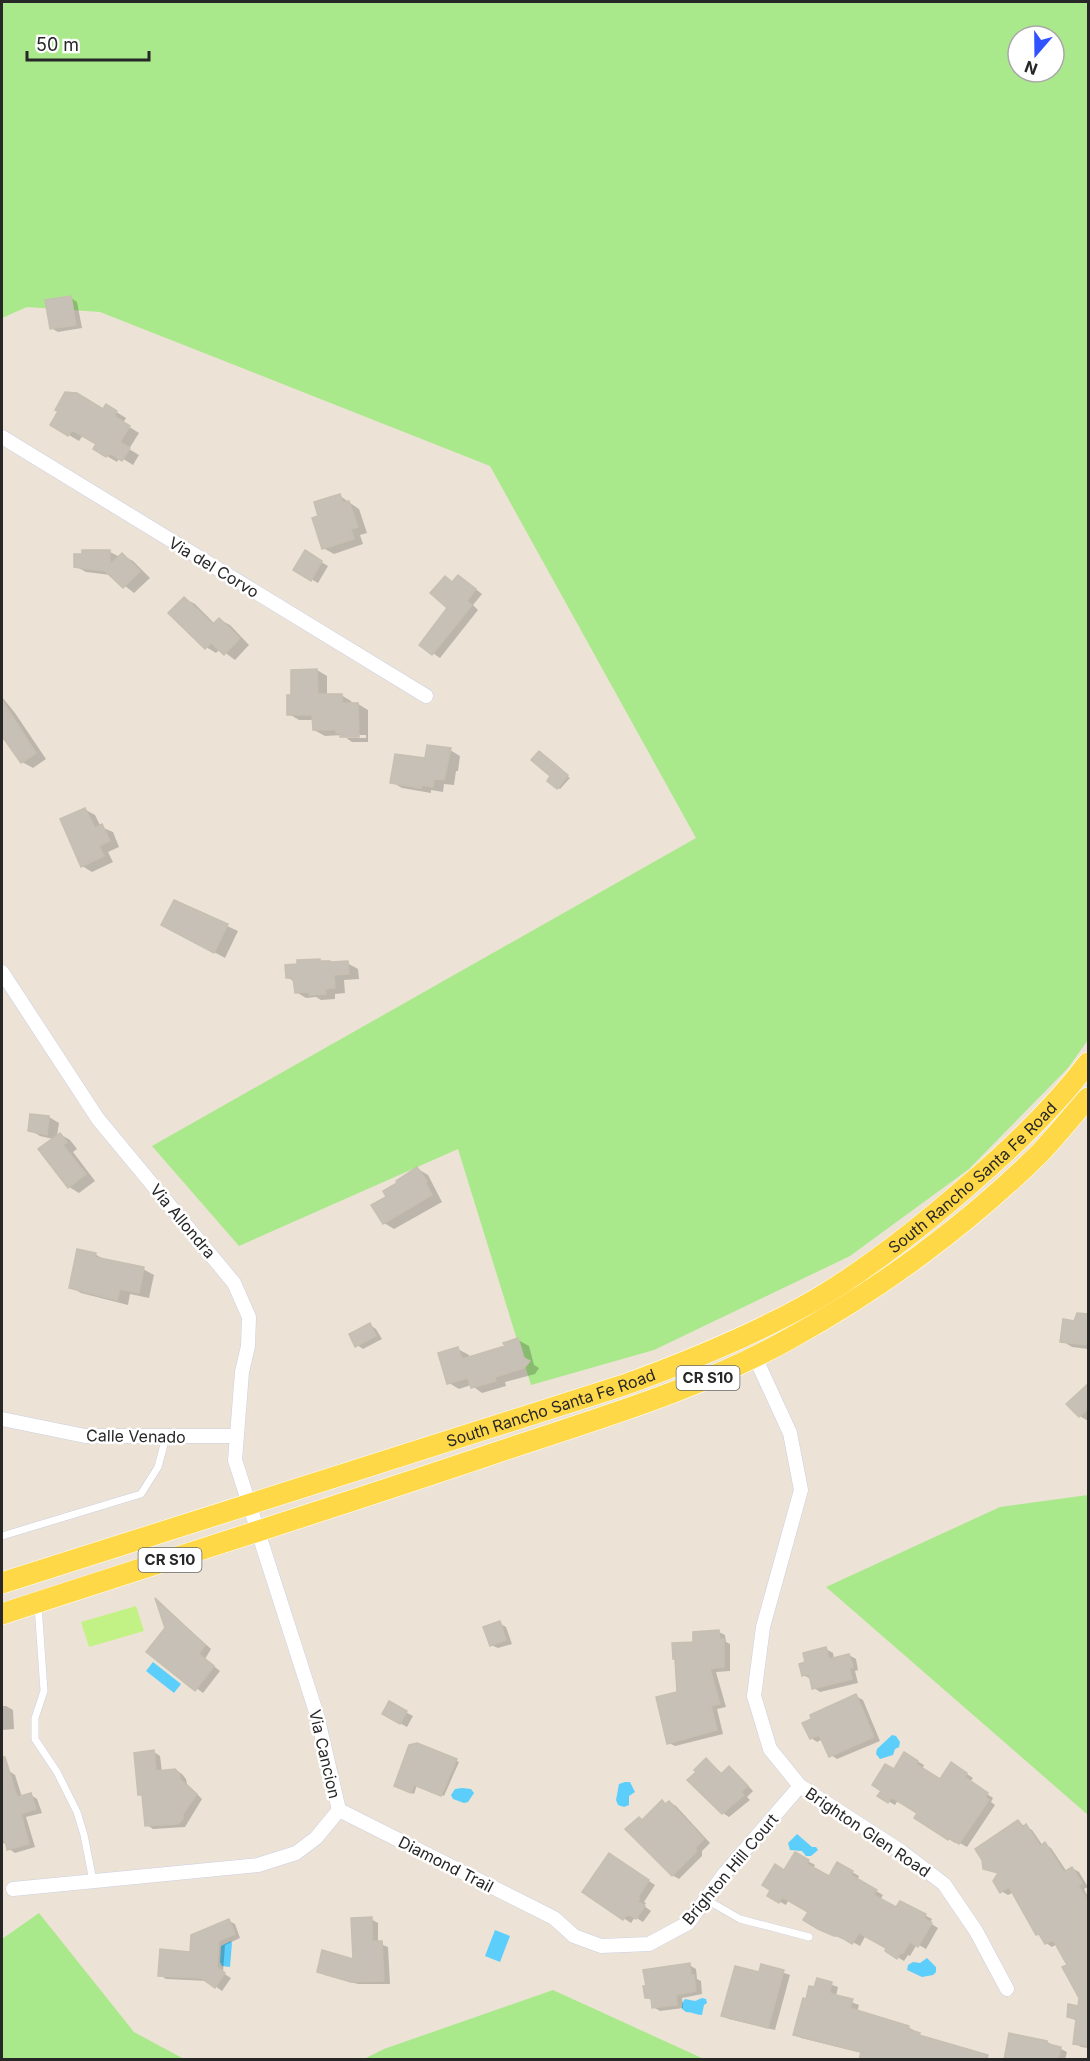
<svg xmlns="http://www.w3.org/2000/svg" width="1090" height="2061" font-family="Inter,sans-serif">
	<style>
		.green { fill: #aae98b; fill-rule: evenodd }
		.pitch { fill: #c2f286 }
		.water { fill: #5ccefb }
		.shadow { fill: #0003; fill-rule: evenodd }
		.building { fill: #c6c0b6; stroke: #c7bfb0; stroke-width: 1.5 }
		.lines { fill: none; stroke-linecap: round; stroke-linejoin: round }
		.lane-casing { stroke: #cbcfe2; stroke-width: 8 }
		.street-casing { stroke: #cbcfe2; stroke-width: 15 }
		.primary-casing { stroke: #fff; stroke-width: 22 }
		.lane { stroke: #fff; stroke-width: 7 }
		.street { stroke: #fff; stroke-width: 14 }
		.primary { stroke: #ffd848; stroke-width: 21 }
		.labels { text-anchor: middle; stroke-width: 5; stroke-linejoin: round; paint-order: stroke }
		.shield { fill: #fff; stroke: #686868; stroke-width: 1.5 }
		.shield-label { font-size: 15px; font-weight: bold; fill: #272727 }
		.street-label { font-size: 16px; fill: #272727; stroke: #fff }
	</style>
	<rect width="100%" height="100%" fill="#ece3d6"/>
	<path class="green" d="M2,2h1086v1038l-20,28 -99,101 -119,87 -196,94 -123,35 -73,-236 -219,97 -87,-100 544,-308 -206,-372 -390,-154 -73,-5 -25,11zM1018,36h36v36h-36z
		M1088,1495v320l-262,-228 174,-80z
		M39,1913l95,119 50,27h-182v-120z
		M553,1990l151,69h-340l20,-10z"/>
	<path class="pitch" d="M136,1606l8,25 -55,16 -8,-25z"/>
	<path class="water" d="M153,1662l28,22 -7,9 -28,-22z
		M892,1735l4,1 4,6 -1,5 -4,2 -2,6 -13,4 -4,-5 1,-5z
		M625,1782h5l5,10 -6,4v9l-5,2 -6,-2 -2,-5 3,-16z
		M462,1788l9,1 3,4 -6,9 -4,1 -11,-4 -2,-4 4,-6z
		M797,1834l15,13h4l2,3 -7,6h-5l-4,-5 -12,-1 -2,-7z
		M495,1930l15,6 -10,26 -15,-6z
		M231,1941l1,2 -2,24 -8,-1 -2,-4 1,-16z
		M927,1958l9,9v5l-3,3 -11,2 -15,-7 1,-5 5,-3 7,1z
		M702,1998l4,1 1,4 -3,2 -2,10c-6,0 -9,-3 -16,-3l-4,-3v-6l3,-4 10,2z"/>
	<path class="shadow" d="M71,298l6,4 5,26 -24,4 -7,-4z
		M107,406l19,12 -3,5 16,10 -10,16 10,6 -6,10 -13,-8 -3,5 -22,-13 3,-5 -15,-9 -4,6 -27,-16 52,-14z
		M340,496l19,13 8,24 -7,2 3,9 -29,10 -11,-6 -3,-31z
		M110,552l10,5 2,-2 11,6 17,17 -16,15 -23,-18 -25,-3 -11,-6z
		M305,552l23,14 -10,17 -23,-13z
		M459,576l23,18 -9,11 5,5 -38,48 -19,-13 29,-37 3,-25z
		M185,599l10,5 20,20 5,-4 10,5 19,20 -14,15 -15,-11 -4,4 -10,-6z
		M317,670l10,6v19h14l10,6 1,3h6l10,6v32h-16l-10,-7 -17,1 -11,-6v-10h-15l-10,-6 4,-18zM346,735h20v3h-20z
		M2,697l13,16 31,46 -13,9 -11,-6 -16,-24 -4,3z
		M450,750l10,6 -2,15h-2l-2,14 -10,-1 -1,8 -12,-2v3l-29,-5 -10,-6 34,-23z
		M542,755l28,23 -10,11 -2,-1z
		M84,809l11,6 6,12 12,5 6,15 -11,5 5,10 -21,10 -10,-6z
		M175,902l63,29 -13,27 -52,-28z
		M319,961l4,2h24l11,6 1,10 -15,1 1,13 -10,1v5l-14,1 -5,-3 -10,1 -10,-6 -1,-10 -8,-5z
		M49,1117l10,6 -2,13 3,-2 10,6 7,9 -4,3 22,29 -16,12 -10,-6 -16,-48 -13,-3 -10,-6z
		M418,1169l10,6 14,27 -48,27 -10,-6 5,-26z
		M95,1254l11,7 37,8 11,6 -5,23 -19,-4 -2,11 -47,-12 -10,-6z
		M1088,1315v34l-16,-2 -10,-6 13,-19z
		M370,1325l6,4 6,10 -19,10 -6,-4z
		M518,1340l11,6 5,19 5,3 -4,6 -30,8 1,4 -24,7 -11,-8 -12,4 -10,-6 9,-34 11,6 1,3 36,-11z
		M1088,1385v36l-8,-5z
		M158,1601l53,48 -6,10 15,12 -17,22 -55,-41 19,-24z
		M499,1623l7,4 6,17 -14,4 -7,-3z
		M719,1632l6,3 1,7 4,2v27l-14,1 10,35 -9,2 6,25 -48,12 -6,-3 10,-50 16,-50z
		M826,1649l7,4 1,6 15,-4 7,4 2,11 -3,1 3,12 -38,9 -6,-4 -3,-9 -8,-4z
		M856,1696l7,4 17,41 -43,18 -6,-4 -8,-16 -6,3 -6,-4z
		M389,1703l24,13 -6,11 -23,-13z
		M2,1706h4l7,4 1,19 -12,1z
		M417,1744l42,18 -15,34 -27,-11 -3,9 -15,-7z
		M154,1752l6,4 2,16 13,-2 7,4 4,5 1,5 15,15 -17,28 -32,2 -6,-4 -3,-28 -4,-3z
		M905,1754l19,11 -2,4 19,12 17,-13 15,10 -3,4 23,16 -2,4 4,3 -28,42 -11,-6 -1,2 -39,-25 3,-5 -21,-13 -3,5 -16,-9z
		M706,1760l17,14 6,-6 6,4 18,19 -6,6 3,3 -21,17 -6,-4z
		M9,1771l6,4 7,22 9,-2 6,4 5,14 -16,4 9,30 -20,6 -6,-4 -2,-5 -5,-1v-70z
		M669,1802l7,4 34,37 -8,8v5l-23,23 -7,-4 -29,-54z
		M1018,1822l14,8 11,16 2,-2 6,4 16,24 5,-4 7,4 9,15 -4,2 4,8v89l-31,-42 -5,3 -6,-4 -4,-6 -5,-3 -23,-42 -6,3 -7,-4 -2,-17 -14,-6z
		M795,1854l20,11 -2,4 16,9 9,-14 21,12 -2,4 26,15 -3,5 17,9 18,1 17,9 -2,4 8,5 -12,21 -9,-5 -7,12 -2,-1 -4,6 -17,-10 1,-3 -22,-13 -6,11 -13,-7h-5l-37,-20 5,-8 -21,-12 -3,6 -17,-9z
		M616,1859l39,26 -11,17 2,1 -2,3 7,5 -8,11 -8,-5 -4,6 -47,-31z
		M371,1919l7,4v20l10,4 2,37h-32l-33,-9 -6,-4 35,-10z
		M229,1921l6,3 5,14 -15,7 -2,28 8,5 -9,13 -14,-10 -42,-2 -6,-4 32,-21z
		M689,1965l7,4 1,10 4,2 1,13 -20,4 1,10 -23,3 -7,-4v-6l-7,-4z
		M762,1965l28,10 -15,55 -46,-11 -6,-3 37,-42z
		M818,1980l20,7 -2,9 23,9 -2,7 51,15 7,4 -1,2 12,5 -64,15 -61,-15 -6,-4 12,-33 8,-12z
		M1088,1996v52l-7,-1 -6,-4 2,-22 -9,-4 18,-9z
		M1047,2042l20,10 -2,8h-60z"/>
	<path class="building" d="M71,296l5,29 -26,4 -5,-29z
		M65,392l12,1 26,16 3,-5 11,7 -3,5 16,10 -10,16 10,6 -8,13 -13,-8 -3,4 -13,-8 3,-5 -24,-14 -4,6 -18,-11 8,-14 -3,-1z
		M340,494l3,9 6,-2 9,26 -7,2 3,10 -32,10 -10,-31 6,-2 -4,-14z
		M82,550h28v15l12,-12 18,18 -17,17 -18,-17 -31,-4v-13h8z
		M305,550l17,11 -11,20 -18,-11z
		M458,575l18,14 -9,12 5,4 -40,50 -13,-10 28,-37 -17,-15 15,-17 7,6z
		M184,597l29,27 6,-6 21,20 -16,17 -13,-12 -6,6 -37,-36z
		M317,669l1,25h24v9h16l1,34h-19v-4h-4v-3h-23l-1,-15h-25v-20h4v-25z
		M2,700l34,53 -15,10 -17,-24h-2z
		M427,745l24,3 -7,32 -10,-1 -1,8 -12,-2v3l-31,-5 5,-29 30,4z
		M539,751l29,24 -11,14 -10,-8 3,-5 -19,-16z
		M85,808l10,20 7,-4 8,17 -11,5 5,10 -23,11 -21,-48z
		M174,900l54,24 -14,29 -53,-28z
		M320,959v2h10v1l18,-1 1,13 -15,1 1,13 -10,1 1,5 -17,1v-3l-14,1 -2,-15h-7l-1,-13 12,-1v-4z
		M30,1114l19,2 -2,19 -19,-4z
		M60,1133l7,9 -4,3 23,29 -18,14 -30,-39z
		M417,1167l10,14 -2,1 7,13 -49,29 -12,-19 15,-8 -3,-6 14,-8 -1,-2z
		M77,1249l19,4 -1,4 49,10 -5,26 -19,-4 -3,11 -48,-12z
		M1077,1313l12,1v31l-29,-3 3,-23 11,2z
		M370,1323l6,13 -21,11 -6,-13z
		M518,1338l6,20 6,3 -6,7 -29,9 1,4 -25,7 -3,-10 -21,6 -9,-31 20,-6 4,12 43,-13 -2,-3z
		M1089,1383v25l-10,9 -13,-13z
		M155,1598l50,47 -6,9 15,12 -19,25 -49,-39 19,-24z
		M500,1621l6,19 -16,6 -7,-19z
		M719,1630l1,9h4v28l-14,2 10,35 -9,2 6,24 -50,14 -11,-47 21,-5 -2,-33h-2l-1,-16 21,-1v-10z
		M826,1647l3,12 20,-5 4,13 -4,1 3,11 -40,10 -3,-15 -7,2 -3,-12 6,-2 -2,-9z
		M856,1694l18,43 -45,20 -10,-22 -9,4 -8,-16 9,-4 -1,-4z
		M389,1701l18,10 -7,13 -18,-10z
		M417,1743l40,16 -16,37 -27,-11 -3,8 -17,-7 15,-41z
		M154,1750l2,21 19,-2 5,5v5l17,15 -14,20v5l-5,5 -33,2 -3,-31h-4l-4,-42z
		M904,1752l14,9 -2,3 24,15 11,-17 16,11 -2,4 23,16 -3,4 4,3 -30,44 -10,-6 -1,2 -34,-22 3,-5 -26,-16 -3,6 -11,-7 4,-5 -9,-6 13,-21 9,5z
		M2,1757h3l12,40 14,-4 5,16 -15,5 8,30 -22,6 -2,-10 -3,1z
		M706,1758l15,16 8,-8 19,20 -7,6 3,3 -22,19 -35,-34 9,-8 -2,-2z
		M662,1800l3,4 4,-3 35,38 -8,8v5l-24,24 -47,-47 14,-12 3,3z
		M1018,1820l5,7 3,-3 14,22 5,-4 19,30 8,-5 10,16 -4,2 11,17v144l-16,-2 3,-25 -9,-2 1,-13 10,2 1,-8 -17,-31 5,-2 -14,-25 -8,4 -6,-10 -3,1 -27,-48 -9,6 -7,-12 5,-8 -15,-4 -1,-9 -7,-11z
		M795,1852l14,8 -2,4 22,12 8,-14 16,9 -2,4 26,15 -3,5 22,12 4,-6 26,13 -2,4 8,5 -14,24 -8,-5 -7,11 -2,-1 -4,7 -12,-8 1,-3 -27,-15 -7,11 -13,-8h-5l-16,-7 -15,-9 5,-8 -26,-15 -3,6 -12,-7 3,-6 -8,-5 13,-21 9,6z
		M609,1853l40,27 -11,17 2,1 -2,3 7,5 -9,13 -8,-5 -5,6 -41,-28z
		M372,1917v24h10l2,40 -33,1 -34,-10 5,-22 31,9 -2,-41z
		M229,1919l6,15 -16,7 -2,26 8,6 -10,15 -14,-10 -43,-2 2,-27 30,3 1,-17z
		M690,1963l1,12h3l2,16 -20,4 1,10 -25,3 -1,-10h-6l-2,-12h3l-3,-16z
		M761,1964l23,6 -16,58 -47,-12 14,-50 24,6z
		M817,1978l15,4 -2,10 2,2 21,5 -3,9 59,18 -1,3 12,4 -1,2 69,20 -1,5h-128l2,-8 -68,-17 10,-37 3,1 3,-13 5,1z
		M1009,2033l38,8 1,3 13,3 -3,13h-54z"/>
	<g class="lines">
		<g class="lane-casing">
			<path id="lane" d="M2,1536l139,-42 17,-27 8,-30
				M38,1605l6,86 -9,27v21l22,33 20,40 7,23 9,46
				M707,1900l33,19 69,18"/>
		</g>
		<g class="street-casing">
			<path id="street" d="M2,437l424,259
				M2,972l96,147 136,164 15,34 -1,29 -6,26 -7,88 82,255 22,95 -23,28 -20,15 -38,12 -245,24
				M755,1357l35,76 11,57 -38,137 -9,69 16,53 30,37 102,66 42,32 32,47 31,58
				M2,1419l83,17h151
				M339,1810l215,108 20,18 27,10 48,-2 39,-21 37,-50 75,-87"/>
		</g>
		<g class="primary-casing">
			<g id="primary">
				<path id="s1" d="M2,1583l622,-198c66,-24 130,-50 191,-85 56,-33 107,-74 156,-117 43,-37 83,-75 117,-120"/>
				<path d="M2,1614c165,-54 331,-106 496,-162 98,-33 200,-62 291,-113 90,-49 178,-114 251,-186 17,-18 32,-37 48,-55"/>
			</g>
		</g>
		<use href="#lane" class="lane"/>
		<use href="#street" class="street"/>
		<use href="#primary" class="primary"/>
	</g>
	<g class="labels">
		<g class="shield">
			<rect x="676.5" y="1366" width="63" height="24" rx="4.5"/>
			<rect x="138.5" y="1548" width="63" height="24" rx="4.5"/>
		</g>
		<g class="shield-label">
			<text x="708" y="1383">CR S10</text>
			<text x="170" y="1565">CR S10</text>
		</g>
		<g class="street-label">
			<text transform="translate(214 567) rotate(31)" y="6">Via del Corvo</text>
			<text dy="6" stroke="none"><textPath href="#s1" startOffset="1062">South Rancho Santa Fe Road</textPath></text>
			<text transform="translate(183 1221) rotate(50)" y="6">Via Allondra</text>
			<text dy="6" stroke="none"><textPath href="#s1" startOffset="576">South Rancho Santa Fe Road</textPath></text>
			<text transform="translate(136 1436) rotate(1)" y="6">Calle Venado</text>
			<text transform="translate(325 1754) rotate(77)" y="6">Via Cancion</text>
			<text transform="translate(868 1832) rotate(34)" y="6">Brighton Glen Road</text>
			<text transform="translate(446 1864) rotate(27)" y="6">Diamond Trail</text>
			<text transform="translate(730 1869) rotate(-50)" y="6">Brighton Hill Court</text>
		</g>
	</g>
	<rect width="1090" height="2061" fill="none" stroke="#272727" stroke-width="6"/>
	<g transform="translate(1036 54) rotate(200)"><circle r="28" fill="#ffffff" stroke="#a9a9a9" stroke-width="1.5"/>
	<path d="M0-4.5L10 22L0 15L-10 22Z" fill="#3052ff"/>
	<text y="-9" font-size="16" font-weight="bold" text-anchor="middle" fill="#272727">N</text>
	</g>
	<path d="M27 51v9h122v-9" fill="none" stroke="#272727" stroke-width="3"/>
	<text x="36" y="51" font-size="18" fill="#272727" stroke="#ffffff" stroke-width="4.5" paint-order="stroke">50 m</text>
</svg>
